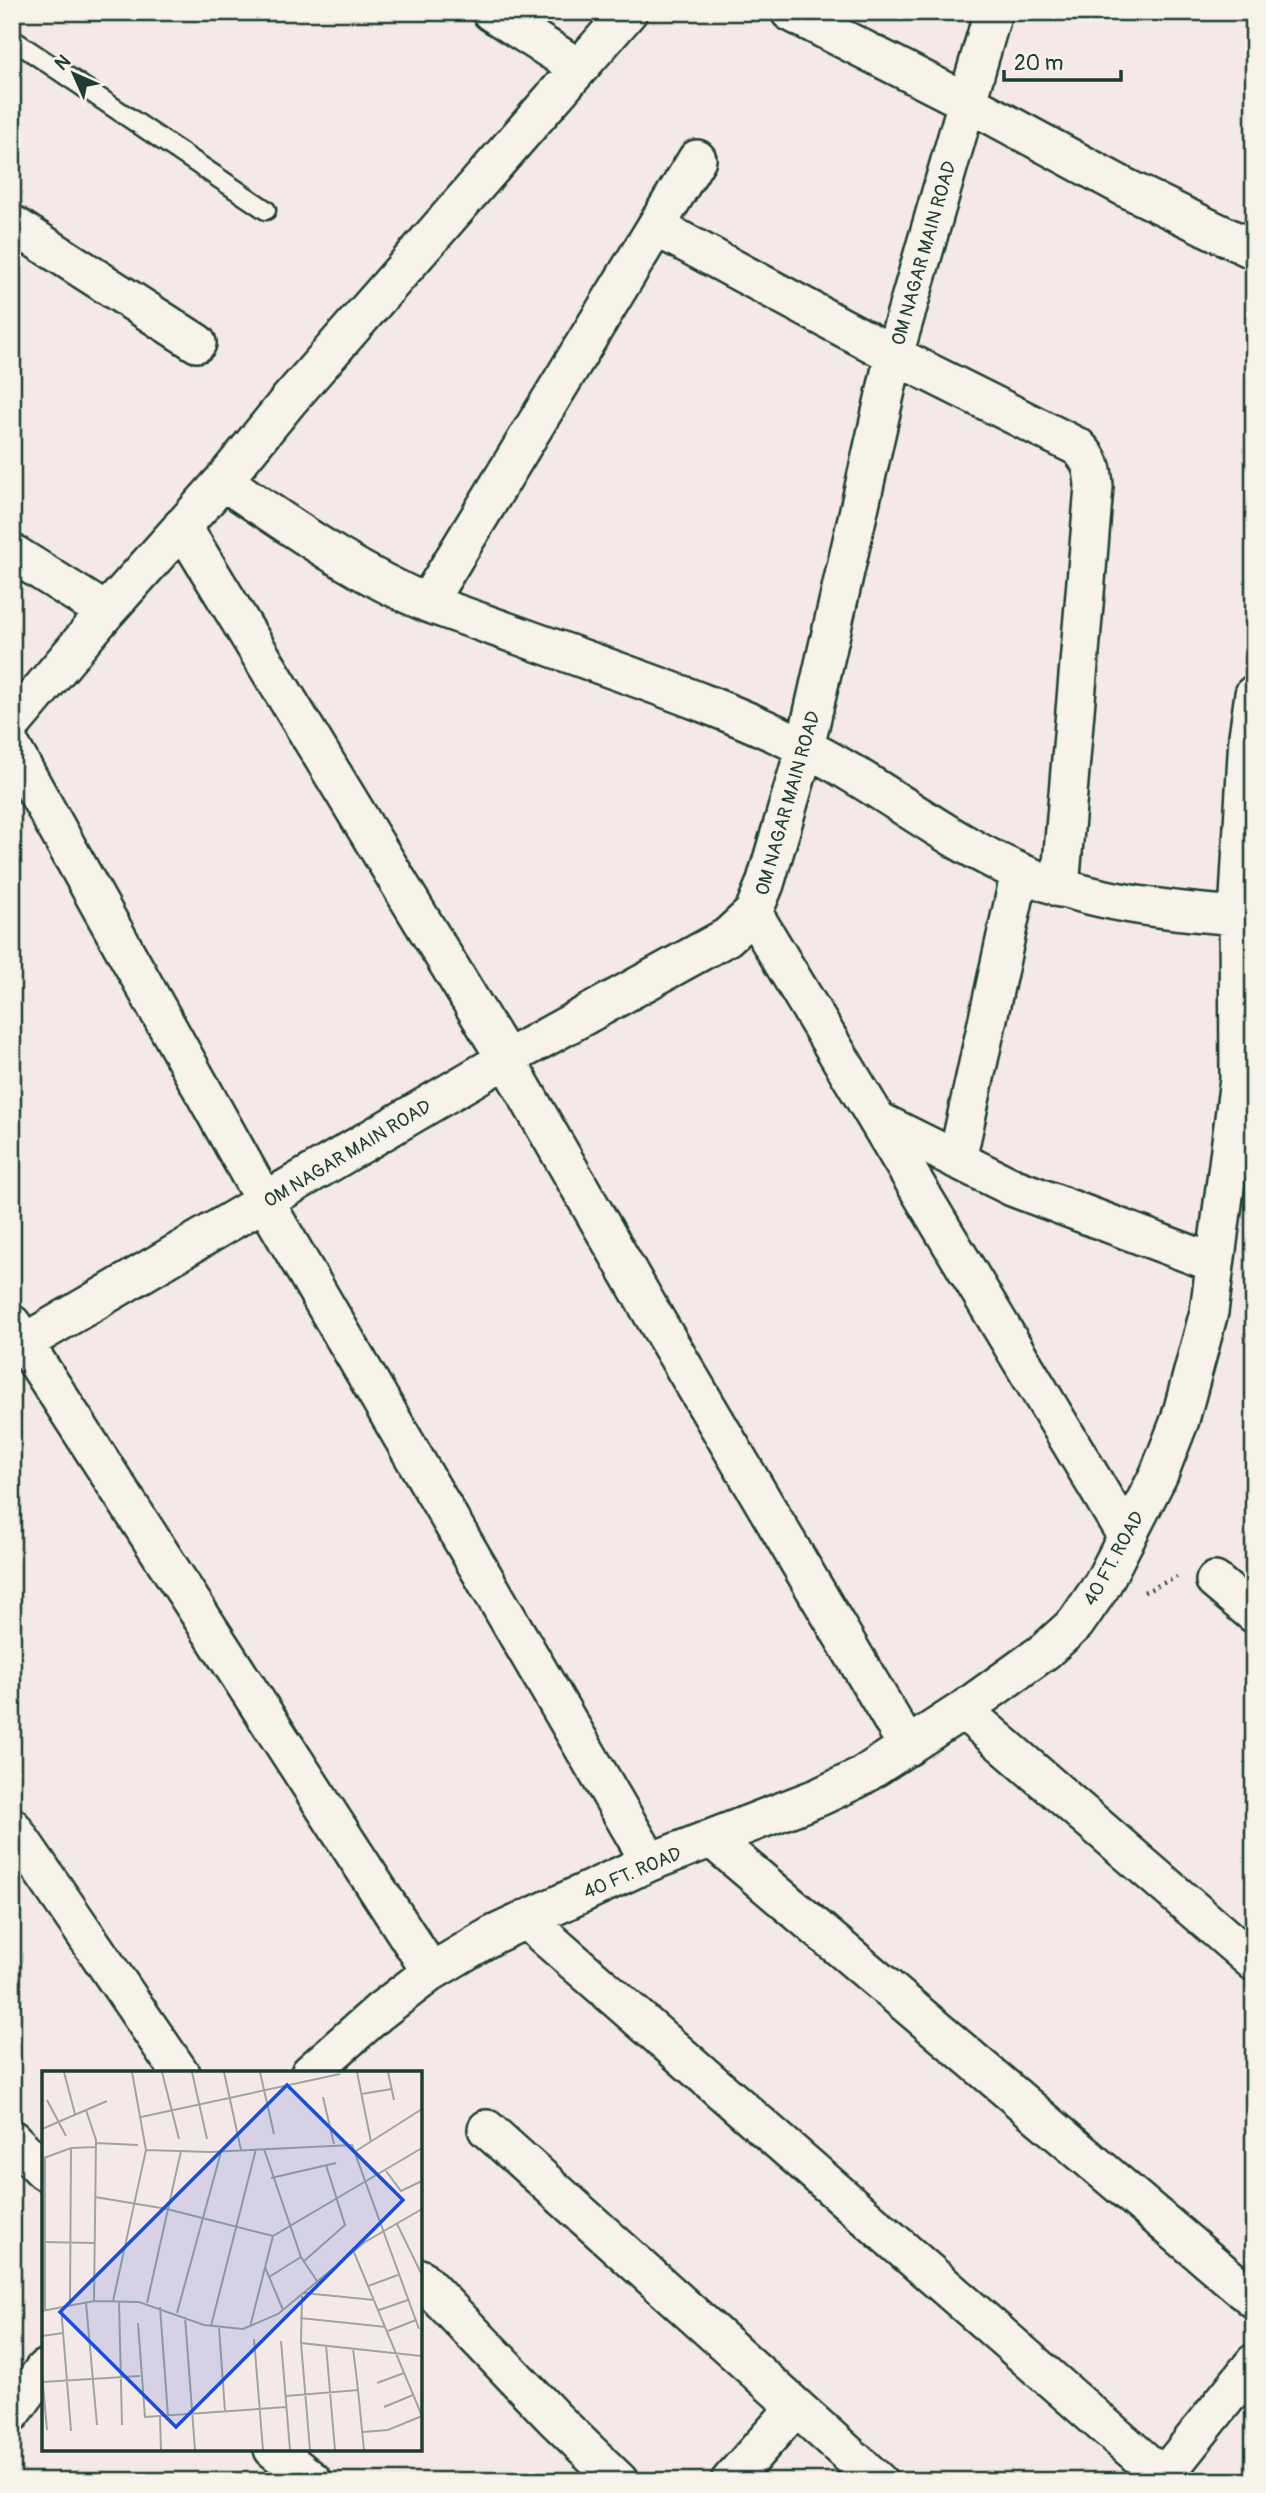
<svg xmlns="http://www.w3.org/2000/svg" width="1266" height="2493" font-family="Pangolin,sans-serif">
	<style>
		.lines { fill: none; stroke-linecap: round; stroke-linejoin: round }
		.lane-casing { stroke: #1f3d34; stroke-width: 23 }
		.street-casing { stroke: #1f3d34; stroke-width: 42 }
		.path { stroke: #1f3d34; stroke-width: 4.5; stroke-dasharray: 2 5; stroke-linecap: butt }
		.lane { stroke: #f7f3e8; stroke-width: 18 }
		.street { stroke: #f7f3e8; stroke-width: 37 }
		.labels { text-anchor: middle; stroke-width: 6; stroke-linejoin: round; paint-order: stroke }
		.street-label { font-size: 19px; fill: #1f3d34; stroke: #f7f3e8 }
		.inset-road { fill: none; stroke: #9fa49f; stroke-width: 2 }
		.view { fill: #1d4ed8; fill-opacity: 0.15; stroke: #1d4ed8; stroke-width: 3.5 }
		.inset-edge { fill: none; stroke: #1f3d34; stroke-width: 3.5 }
	</style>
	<rect width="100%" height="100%" fill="#f5e9e7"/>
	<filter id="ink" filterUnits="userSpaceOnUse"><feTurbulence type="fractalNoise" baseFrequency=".0143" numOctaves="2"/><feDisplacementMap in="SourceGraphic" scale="14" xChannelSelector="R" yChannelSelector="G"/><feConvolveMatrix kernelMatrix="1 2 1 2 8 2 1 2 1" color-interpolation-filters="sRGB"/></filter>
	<g filter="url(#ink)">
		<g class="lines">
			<g class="lane-casing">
				<path id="lane" d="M12,39l254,171"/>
			</g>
			<g class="street-casing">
				<path id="street" d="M491,12l88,56
					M790,12l177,90 159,86 128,62
					M12,224l185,119
					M656,227l238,128 184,92c13,13 15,22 16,40l-34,401
					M223,481c66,44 130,91 204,122 60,21 120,43 179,64 67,24 133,48 196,79 76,37 142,94 220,127 70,30 142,37 216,43
					M182,526l324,533 147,256 255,432
					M12,553l94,59
					M427,603l270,-444
					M12,724l94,-112 117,-131 66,-81 339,-388
					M12,748l253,454 385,660
					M753,913l374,624
					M877,1120l135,67 202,76
					M957,1160l63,-288
					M12,1324l419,648
					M12,1350l494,-291 221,-122 26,-24 12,-29 40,-136 89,-393 99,-343
					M1215,1581l39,33
					M963,1710l291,252
					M12,1827l168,246
					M712,1839l542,460
					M525,1919l638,558
					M310,2073l69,-61 52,-40 62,-37 157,-73 169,-65 40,-19 104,-68 82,-59 31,-28 26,-38 57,-111 21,-54 29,-108 30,-233 -1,-163 10,-180 6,-42
					M487,2129l391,352
					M12,2139l32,32
					M420,2278l135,141 64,62
					M12,2413l32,-44
					M273,2449l40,32
					M730,2481l65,-73
					M1160,2481l94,-118"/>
			</g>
			<path class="path" d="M1144,1592l33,-15"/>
			<use href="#lane" class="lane"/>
			<use href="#street" class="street"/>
		</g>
	</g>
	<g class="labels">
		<g class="street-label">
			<text transform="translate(923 253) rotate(-74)" y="7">OM NAGAR MAIN ROAD</text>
			<text transform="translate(787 803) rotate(-74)" y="7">OM NAGAR MAIN ROAD</text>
			<text transform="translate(347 1153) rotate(-31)" y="7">OM NAGAR MAIN ROAD</text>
			<text transform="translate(1113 1558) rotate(-61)" y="7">40 FT. ROAD</text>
			<text transform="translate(632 1872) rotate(-23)" y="7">40 FT. ROAD</text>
		</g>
	</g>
	<g transform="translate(42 2071)">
		<rect width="380" height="380" fill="#f5e9e7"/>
		<path class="inset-road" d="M22,1l11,42M120,1l17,67M150,1l15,67M182,1l17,78M218,1l14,62M315,1l14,70M346,1l6,28M319,23l31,-5M281,26l11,47M5,29l19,36M44,39l10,30 -2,161M99,46l199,-43M0,58l65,-28M54,72l42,2M222,78l37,108 16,24M104,79l64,2 142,-7 67,184M314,80l66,-42M2,87l27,-10 25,-1M344,100l15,20 21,-10M229,107l65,-15M53,126l72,12 106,27 149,-88M355,153l25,51M0,171l52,1M311,179l69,166M261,191l42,-37 -19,-60M223,196l18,43M227,206l32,-20M326,215l30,-11M262,222l70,7M260,225l-1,47 120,13M71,230l33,-151 -14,-78M77,230l3,124M44,232l11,122M105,232l34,-152M28,234l1,-157M19,236l10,124M118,236l8,109M3,239v-152M337,239l29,-10M0,240l52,-10 45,1 65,23 39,4 35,-15 87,-72 57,-33M135,242l44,-161M143,246l10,133M258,247l86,9M96,252l7,94 141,-10M169,255l45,-177M208,256l23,-91M177,257l6,83M346,260l28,-11M0,265l21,-3M212,268l9,111M239,270l9,109M259,272l9,107M284,274l9,105M311,277l5,42M0,303l5,56M0,311l98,-6M335,312l27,-10M244,325l72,-6 6,60M342,336l29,-12M118,346l1,33M321,361l25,-2 34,-14"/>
		<path class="view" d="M245,14l116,115 -227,227 -116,-115z"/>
		<rect width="380" height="380" class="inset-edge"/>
	</g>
	<rect width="1266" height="2493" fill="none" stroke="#f7f3e8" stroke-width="42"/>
	<rect x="21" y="21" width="1224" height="2451" fill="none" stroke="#1f3d34" stroke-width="2.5" filter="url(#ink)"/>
	<g transform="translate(74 74) rotate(315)" stroke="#f7f3e8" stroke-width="5" paint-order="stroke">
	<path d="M0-5L12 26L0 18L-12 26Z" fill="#1f3d34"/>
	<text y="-10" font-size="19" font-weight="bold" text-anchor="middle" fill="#1f3d34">N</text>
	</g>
	<path d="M1004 70v10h117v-10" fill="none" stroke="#1f3d34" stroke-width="3.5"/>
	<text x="1014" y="70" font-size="21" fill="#1f3d34" stroke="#f7f3e8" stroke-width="5" paint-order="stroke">20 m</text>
</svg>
